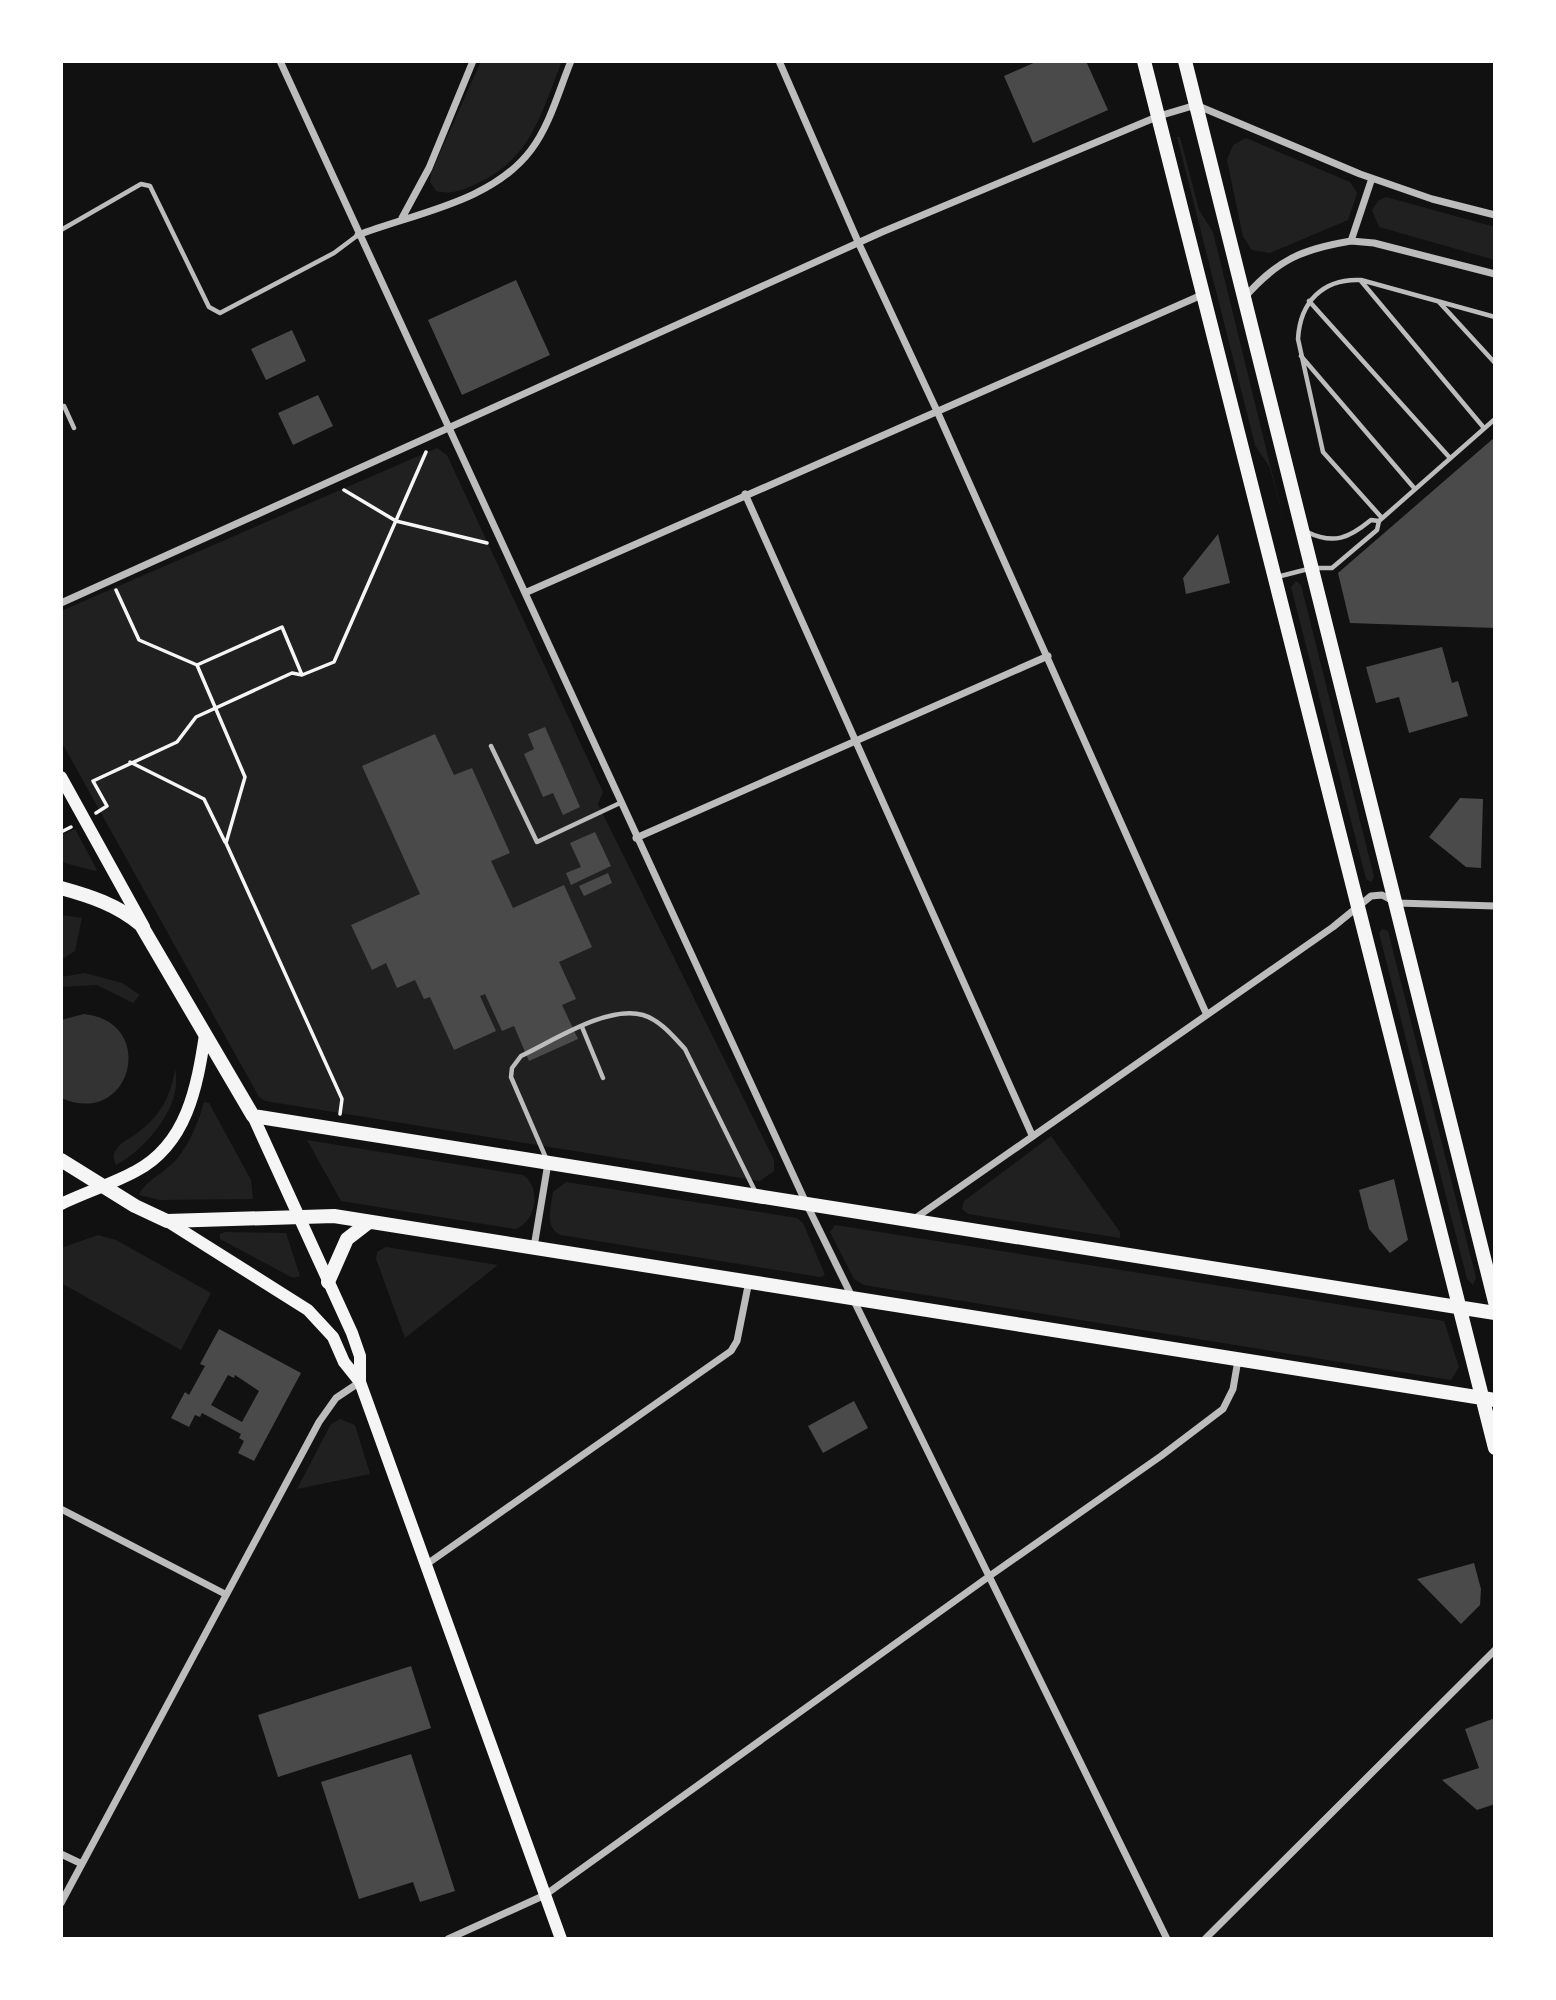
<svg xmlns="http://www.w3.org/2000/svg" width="1556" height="2000" font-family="Ubuntu,sans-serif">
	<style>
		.green { fill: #202020 }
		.water { fill: #333 }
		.building { fill: #4a4a4a; fill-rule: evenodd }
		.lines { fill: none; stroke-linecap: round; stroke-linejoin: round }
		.path { stroke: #f5f5f5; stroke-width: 3.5 }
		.service { stroke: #bcbcbc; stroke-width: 4.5 }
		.minor { stroke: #bcbcbc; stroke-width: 7 }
		.secondary { stroke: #f5f5f5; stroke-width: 12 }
		.primary { stroke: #f5f5f5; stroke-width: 14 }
	</style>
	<rect width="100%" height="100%" fill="#111"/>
	<path class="green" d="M481,61h81c-21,52 -30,97 -84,122 -15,7 -26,12 -42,8l-6,-9 1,-9z
		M1177,137h3l19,73 14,22 75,306 -18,-70 -15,-23z
		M1246,138l104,44 7,11 -9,27 -78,33 -18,-3 -9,-13 -16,-77 6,-15z
		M1386,197l109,30v33l-116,-33 -7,-17 6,-9z
		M437,448l10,7 156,337 -5,12 176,356v11l-14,10 -495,-80 -6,-4 -198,-356v-130z
		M1296,581l5,4 73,292 -3,5 -5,-3 -75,-292z
		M75,829l22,41 -2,1 -34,-9v-27z
		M61,915l21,3 -7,33 -14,9z
		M1382,929l6,2 88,347 -3,7 -6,-6 -88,-346z
		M85,973l37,10 18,12 -7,8 -36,-18 -36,2v-10z
		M175,1069c9,36 -29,80 -59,96 -2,-5 -4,-9 0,-15 4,-8 14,-11 21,-17 23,-16 34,-37 38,-64z
		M204,1102l5,1 42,77 2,19 -93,1 -21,-5c5,-13 26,-23 36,-34 15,-17 23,-38 29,-59z
		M1051,1136l69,96v6l-152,-24 -6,-5 2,-8z
		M307,1140l216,35c19,12 13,48 -8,54l-174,-28z
		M566,1182l231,36 6,5 22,52 -5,2 -260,-42c-16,-9 -9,-27 -7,-43z
		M835,1225l609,96 15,46 -8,13 -587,-95 -10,-6 -24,-47z
		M225,1232l61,1 14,43 -7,2 -73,-39v-5z
		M98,1235l18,5 95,53 -30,57 -120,-67v-35z
		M386,1247l112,18 -93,73 -29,-79 1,-7z
		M340,1419l15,6 15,49 -73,15 34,-65z"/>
	<path class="water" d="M84,1014c75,8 47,115 -23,84v-78z"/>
	<path class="building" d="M1038,61h48l22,49 -75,33 -29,-67z
		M516,280l34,75 -88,40 -34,-75z
		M292,330l14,31 -40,19 -15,-31z
		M318,395l15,31 -40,19 -15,-32z
		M1495,437v191l-145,-5 -12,-50z
		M1218,534l12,49 -44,11 -3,-16z
		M1442,647l10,36 6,-2 10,35 -59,17 -10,-36 -23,6 -10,-36z
		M545,727l35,80 -17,8 -10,-22 -10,4 -19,-43 10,-5 -6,-15z
		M435,734l19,41 18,-7 38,85 -19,8 22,47 51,-23 28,62 -33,15 17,37 -14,6 16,34 -49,22 -15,-35 -12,5 -17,-37 -5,2 16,35 -42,19 -24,-53 -6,2 -9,-19 -18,8 -11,-25 -14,7 -21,-45 69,-31 -58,-128z
		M1460,798l23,1 -2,69 -15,-1 -37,-30z
		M595,832l16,34 -40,19 -5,-12 15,-6 -11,-24z
		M608,873l4,10 -28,13 -5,-10z
		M1394,1179l14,61 -18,13 -21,-24 -10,-39z
		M219,1329l82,44 -47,88 -16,-8 6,-12 -5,-3 2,-4 -39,-21 -2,4 -5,-2 -6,12 -18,-9 14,-26 4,3 16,-29 -5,-2zM228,1375l6,3 1,-3 24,16 -17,31 -31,-17z
		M854,1401l14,27 -45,25 -15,-27z
		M1474,1563l7,26 -1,16 -19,19 -44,-45z
		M411,1666l20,62 -153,49 -20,-62z
		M1495,1718v86l-18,6 -35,-30 37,-12 -14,-39z
		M411,1754l44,137 -35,11 -7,-20 -54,17 -38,-117z"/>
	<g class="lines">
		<path class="path" d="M344,490l52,31 91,22
			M116,590l23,50 58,25 48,112 -19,66 116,256 -2,15
			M197,665l85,-38 20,48
			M130,762l74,37 21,43
			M96,813l11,-7 -14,-25 84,-39 19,-25 96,-44 10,2 32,-13 92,-210
			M61,832l10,-5"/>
		<path class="service" d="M61,230l80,-46 9,2 59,121 11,6 114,-60 24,-18
			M1361,281l123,147
			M1309,301l141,157
			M1439,302l56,61
			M1301,356l114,133
			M61,407l3,-1 10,22
			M1382,518l-59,-66 -25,-113c2,-37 25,-61 63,-59l134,37
			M1307,532c27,13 42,6 64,-12l8,1
			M1277,577l35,-9h20l45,-38 2,-9 116,-102
			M491,746l46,96 83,-39
			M582,1027l21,51
			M546,1158l-35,-81 1,-9 9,-12c32,-15 86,-51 122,-41 17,5 30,21 42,34l70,142"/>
		<path class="minor" d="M280,61l526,1142 361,736
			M779,61l80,183 78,167 269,602
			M1372,178l-21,63 23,2 121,31
			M402,218l27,-50 44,-107
			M358,235c57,-22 134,-33 173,-85 19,-25 28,-60 40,-89
			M1244,298c33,-38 58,-49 107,-57
			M745,494l287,641
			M527,592l677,-298
			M61,603l821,-371 277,-116 37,-11 164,69 72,25 63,16
			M636,838l412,-182
			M914,1219l419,-292 38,-31 11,-1 15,8 98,3
			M534,1247l14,-84
			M61,1509l164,85
			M427,1564l304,-213 6,-10 12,-60
			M61,1854l21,10
			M61,1903l258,-481 17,-24 24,-16
			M448,1939l97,-44 446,-320 170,-119 62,-47 10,-20 5,-29
			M1205,1939l290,-289"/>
		<path class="secondary" d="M61,777l83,150
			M253,1116l99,217 8,23v26
			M61,1204c25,-12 51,-20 75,-33 51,-27 61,-84 69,-136
			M167,1221l141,89 25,27 11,25 16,20 201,557"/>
		<path class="primary" d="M1144,61l351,1387
			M1185,61l310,1241
			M61,888c29,8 57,17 80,37l112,191 1242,197
			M61,1160l74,46 32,15 167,-5 1161,184
			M328,1282l19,-43 22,-17"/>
	</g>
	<rect width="1556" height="2000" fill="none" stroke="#ffffff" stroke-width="126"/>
</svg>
